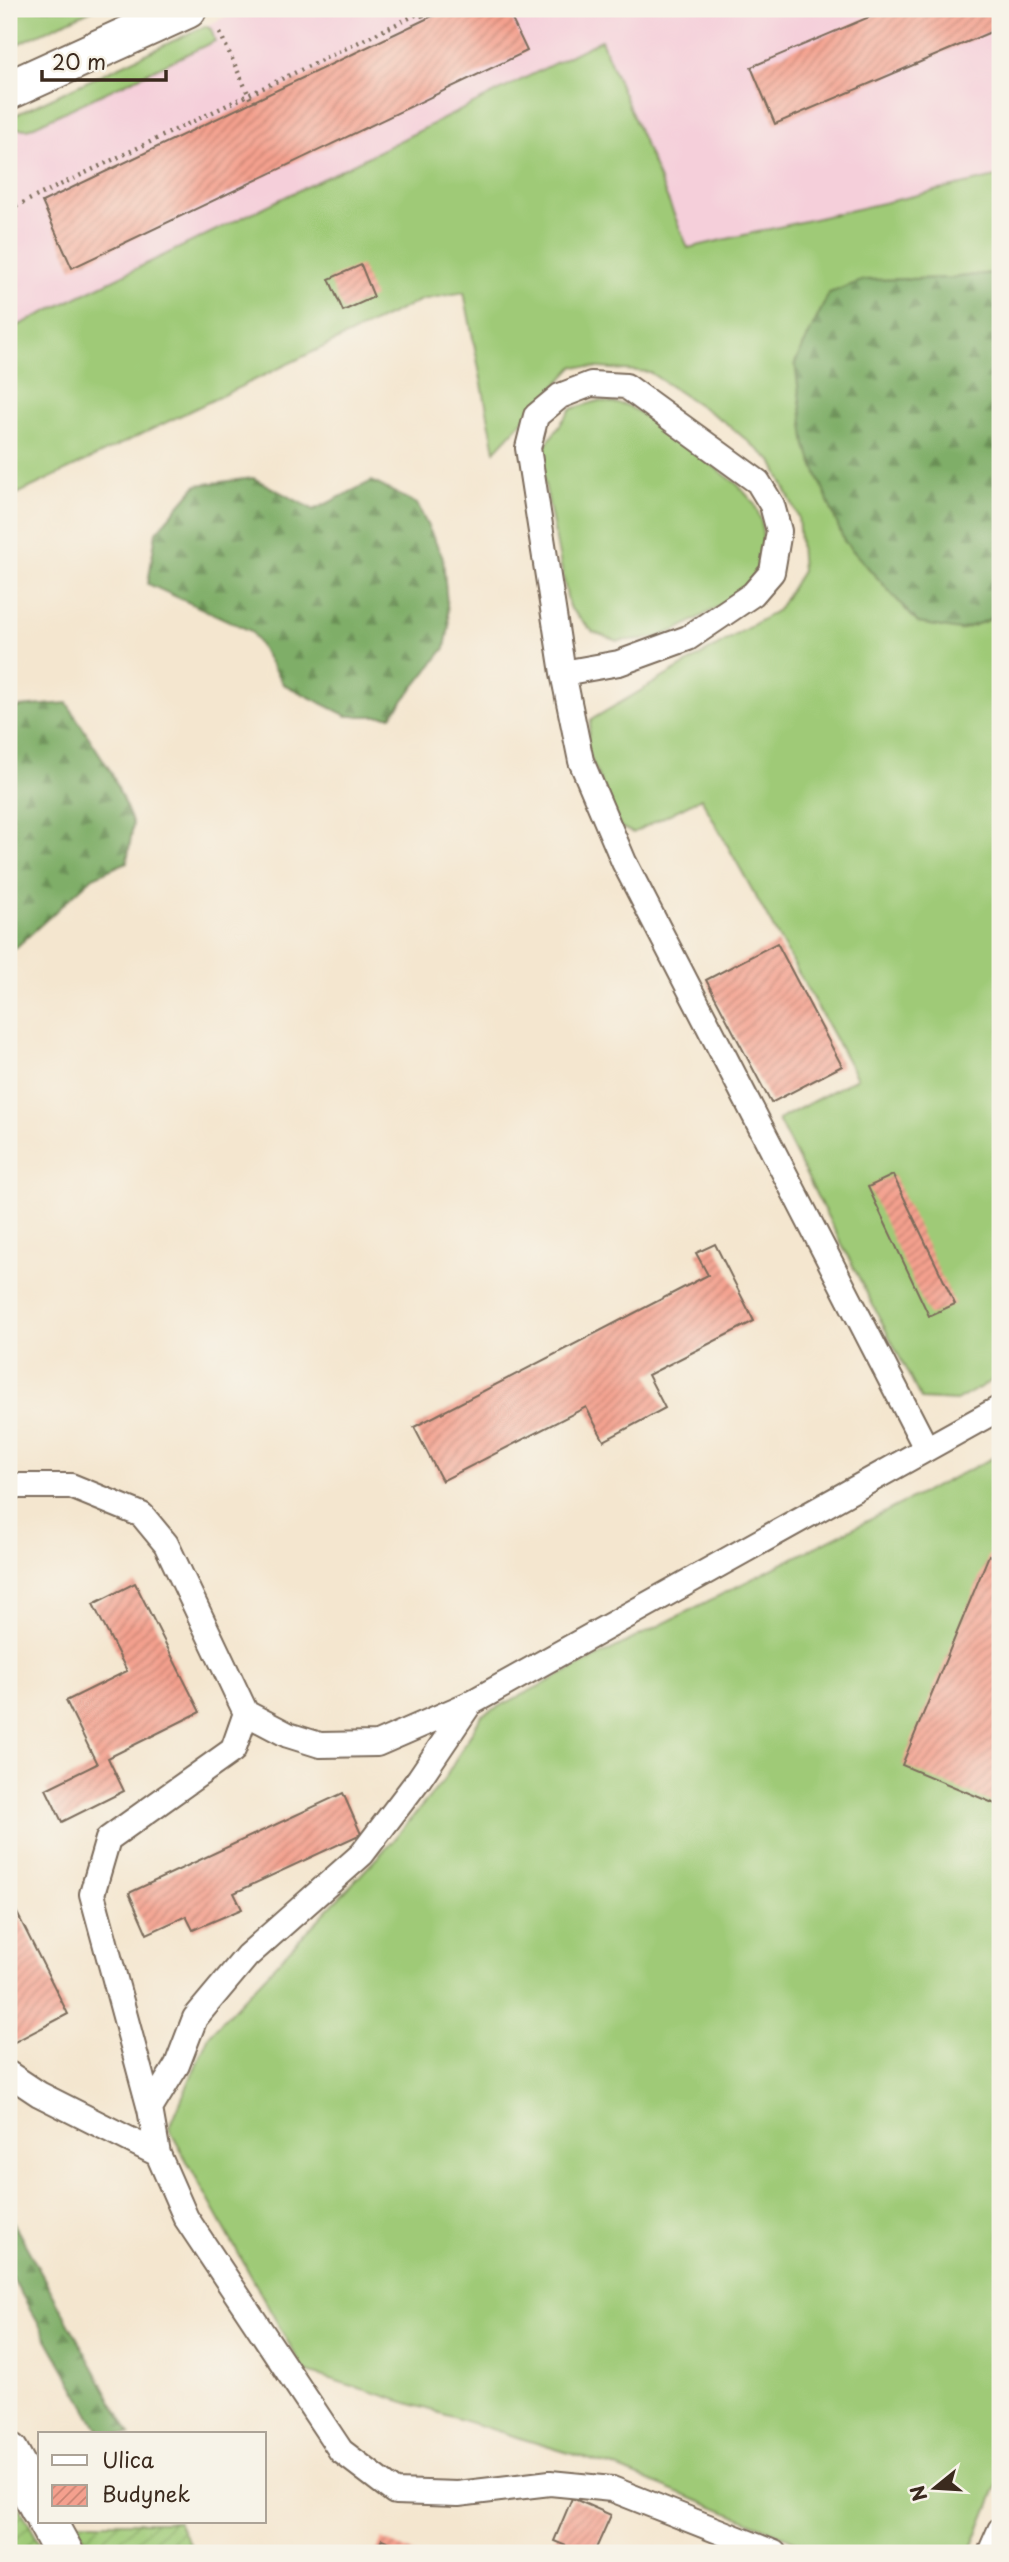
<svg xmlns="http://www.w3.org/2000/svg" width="1009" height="2562" font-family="'Playpen Sans',sans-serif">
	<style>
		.built { fill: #f5cfda }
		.grass { fill: #9fca77; stroke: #6d7a4a; stroke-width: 2 }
		.forest { fill: url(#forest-firs); stroke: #5d6c43; stroke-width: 2 }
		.garden { fill: url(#garden-furrows); stroke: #6d7a4a; stroke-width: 2 }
		.building { fill: url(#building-hatch) }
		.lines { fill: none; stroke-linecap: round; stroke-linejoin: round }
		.lane-casing { stroke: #7c6c5c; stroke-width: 28 }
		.street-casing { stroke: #7c6c5c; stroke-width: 42 }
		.path { stroke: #7c6c5c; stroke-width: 4.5; stroke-dasharray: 2 5; stroke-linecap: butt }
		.lane { stroke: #fff; stroke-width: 24 }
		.street { stroke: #fff; stroke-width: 38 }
	</style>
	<defs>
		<pattern id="forest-firs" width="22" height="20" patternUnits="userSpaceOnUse" patternTransform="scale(1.75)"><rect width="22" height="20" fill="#7fae68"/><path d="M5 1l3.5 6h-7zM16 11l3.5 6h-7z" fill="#698e55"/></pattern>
		<pattern id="garden-furrows" width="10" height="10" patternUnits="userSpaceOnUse" patternTransform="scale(1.75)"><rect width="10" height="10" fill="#9fca77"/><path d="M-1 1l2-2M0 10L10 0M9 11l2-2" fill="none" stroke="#83a461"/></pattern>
		<pattern id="building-hatch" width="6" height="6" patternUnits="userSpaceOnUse" patternTransform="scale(1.75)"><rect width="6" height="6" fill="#f4a08e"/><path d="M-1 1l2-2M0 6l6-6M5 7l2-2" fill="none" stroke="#c78373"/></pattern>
	</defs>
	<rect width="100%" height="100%" fill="#f7f3e8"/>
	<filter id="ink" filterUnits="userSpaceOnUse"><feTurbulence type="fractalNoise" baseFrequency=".0143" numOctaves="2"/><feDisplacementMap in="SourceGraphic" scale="14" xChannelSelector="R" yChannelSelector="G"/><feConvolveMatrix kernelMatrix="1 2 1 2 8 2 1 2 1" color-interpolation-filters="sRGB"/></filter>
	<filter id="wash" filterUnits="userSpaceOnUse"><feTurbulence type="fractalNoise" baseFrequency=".00686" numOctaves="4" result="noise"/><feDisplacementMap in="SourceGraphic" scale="28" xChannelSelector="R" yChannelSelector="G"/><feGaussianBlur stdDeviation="1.57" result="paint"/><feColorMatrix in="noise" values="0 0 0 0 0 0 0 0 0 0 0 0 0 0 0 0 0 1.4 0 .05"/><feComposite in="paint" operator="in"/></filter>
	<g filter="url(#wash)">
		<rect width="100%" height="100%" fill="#f4e6cf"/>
		<path class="built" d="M242,9h758v167l-312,72 -87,-208 -254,127 -338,163v-212z"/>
		<path class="grass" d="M9,9h85l-85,39z
			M205,26l6,3 4,12 -187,88 -19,-1v-10z
			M601,40l87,208 312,-72v96l-49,6 9,352 40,-14v760l-44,25 -35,-2 -143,-279 79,-42 -156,-280 -68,35 -13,-6 -34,-79 5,-28 187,-110 24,-39 -4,-55 -26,-55 -46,-38 -77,-51 -75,-6 -79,85 -31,-159 -43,8 -412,198v-168l338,-163z
			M598,401l28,4 29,17 82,62 17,19 7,17 2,19 -6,30 -11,22 -69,39 -23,8 -37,3 -24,-9 -24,-25 -26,-133 2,-28 26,-37z
			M1000,1454v1025l-30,74h-144l-209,-85 -313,-97 -135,-242 40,-94 179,-189 56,-66 38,-65z"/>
		<path class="forest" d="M1000,272v344l-40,14 -42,-7 -74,-82 -38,-95 -11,-83 34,-70 35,-13 87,-2z
			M253,478l61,32 58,-29 45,23 26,54 6,69 -4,21 -54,68h-44l-64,-32 -32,-53 -103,-47 8,-52 41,-47z
			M67,703l44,69 22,52 -6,38 -34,15 -84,77v-242l10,-5z
			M9,2215l121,219h-29l-92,-162z"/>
		<path class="garden" d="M9,2488l36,65h-36z
			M76,2522h102l17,31h-102z"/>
		<g id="blocks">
			<path class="building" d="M447,9h60l20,42 -455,217 -30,-66z
				M888,9h112v19l-225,96 -24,-57z
				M361,265l13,32 -31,14 -14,-32z
				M777,943l65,123 -71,37 -65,-123z
				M893,1175l62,129 -26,12 -61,-129z
				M715,1244l39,77 -106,54 17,33 -61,33 -18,-34 -144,74 -28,-54 294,-152 -12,-22z
				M989,1555l11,5v246l-98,-41z
				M135,1583l65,129 -92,46 16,33 -62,31 -16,-33 51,-25 -31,-63 61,-30 -34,-67z
				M343,1793l18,41 -127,59 8,16 -49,21 -7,-14 -39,18 -18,-41z
				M9,1897l59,117 -57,30 -2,-4z
				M572,2498l39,17 -17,38h-11l-29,-12z
				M382,2539l33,14h-39z"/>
		</g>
	</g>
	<g filter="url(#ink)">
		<use href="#blocks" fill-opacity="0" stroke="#7c6c5c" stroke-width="2"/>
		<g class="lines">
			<g class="lane-casing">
				<path id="lane" d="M563,673l56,-10 69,-25 65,-44 19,-22 7,-41 -7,-26 -14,-23 -132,-96 -35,-2 -31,12 -24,20 -8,32 35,225 18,88 43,101 302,586
					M9,1486h62l71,29 24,29 80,169 -13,37 -125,89 -16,55 58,215 8,45 28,64 155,233 54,41 63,2 92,-11 62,6 162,64
					M246,1713l42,22 32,10 57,-1 92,-40 531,-296
					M9,2074l30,20 119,60
					M150,2109l27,-44 18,-47 52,-62 115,-102 57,-75 50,-74
					M990,2553l10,-23"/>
			</g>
			<g class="street-casing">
				<path id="street" d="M9,90l178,-81
					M9,2452l31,57
					M47,2522l17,31"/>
			</g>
			<path class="path" d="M420,9l4,11
				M220,33l32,69
				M10,209l418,-200"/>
			<use href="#lane" class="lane"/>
			<use href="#street" class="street"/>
		</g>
	</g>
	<rect width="1009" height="2562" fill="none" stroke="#f7f3e8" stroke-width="35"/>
	<rect x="38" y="2432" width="228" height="91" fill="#f7f3e8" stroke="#aca397" stroke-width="2"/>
	<rect x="52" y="2455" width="35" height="10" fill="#ffffff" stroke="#aca397" stroke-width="2"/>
	<text x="102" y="2468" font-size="21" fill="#3b2a1e">Ulica</text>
	<rect x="52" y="2485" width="35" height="21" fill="url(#building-hatch)" stroke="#aca397" stroke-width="2"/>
	<text x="102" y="2502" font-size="21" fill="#3b2a1e">Budynek</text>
	<g transform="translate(935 2488) rotate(252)" stroke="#f7f3e8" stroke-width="5" paint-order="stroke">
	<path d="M0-5L12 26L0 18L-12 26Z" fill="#3b2a1e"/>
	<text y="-10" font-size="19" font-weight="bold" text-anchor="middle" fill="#3b2a1e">N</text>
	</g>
	<path d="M42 70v10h124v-10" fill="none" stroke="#3b2a1e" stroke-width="3.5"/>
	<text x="52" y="70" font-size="21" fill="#3b2a1e" stroke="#f7f3e8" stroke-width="5" paint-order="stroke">20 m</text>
</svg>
